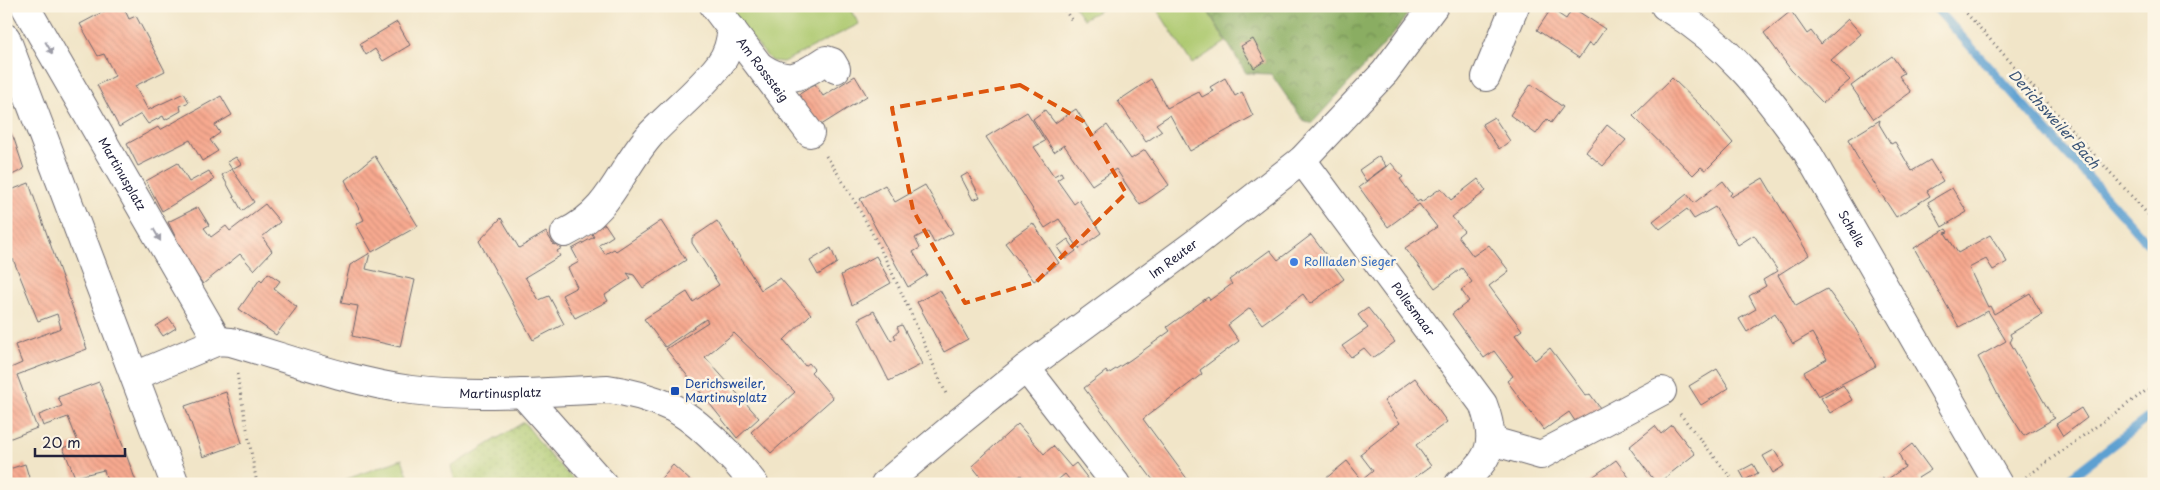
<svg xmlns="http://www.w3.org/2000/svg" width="2160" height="490" font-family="'Playpen Sans',sans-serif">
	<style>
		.grass { fill: #adc970; stroke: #687656 }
		.forest { fill: url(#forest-crowns); stroke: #56684e }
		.park { fill: url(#park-dots); stroke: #687656 }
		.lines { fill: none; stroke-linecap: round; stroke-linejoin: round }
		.stream { stroke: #5da0d1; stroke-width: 9 }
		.building { fill: url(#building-back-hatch) }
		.minor-casing { stroke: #6a666c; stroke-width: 30 }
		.path { stroke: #6a666c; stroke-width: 3; stroke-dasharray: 1 4; stroke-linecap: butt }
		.minor { stroke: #fff; stroke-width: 28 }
		.oneway { fill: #9c9ca7 }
		.marked { fill: none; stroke: #de560e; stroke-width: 4; stroke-dasharray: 10 6; stroke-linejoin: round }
		.shop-dot { fill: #3f7fe0; stroke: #fcf5e5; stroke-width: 2 }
		.transit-dot { fill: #1a4fb4; stroke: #fcf5e5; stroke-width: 2 }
		.labels { text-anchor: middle; stroke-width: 5; stroke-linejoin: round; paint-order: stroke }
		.street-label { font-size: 12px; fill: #22223b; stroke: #fcf5e5 }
		.shop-label { font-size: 12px; fill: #366cbe; stroke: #fcf5e5; text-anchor: start }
		.transit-label { font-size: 12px; fill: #164399; stroke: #fcf5e5; text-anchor: start }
		.water-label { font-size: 14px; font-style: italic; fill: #3a5477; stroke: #fcf5e5 }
	</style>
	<defs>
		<pattern id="forest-crowns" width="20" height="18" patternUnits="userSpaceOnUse" patternTransform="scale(1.25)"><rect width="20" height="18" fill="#8aad62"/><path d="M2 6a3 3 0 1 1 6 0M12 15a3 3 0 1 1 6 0" fill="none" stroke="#708c52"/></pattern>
		<pattern id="park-dots" width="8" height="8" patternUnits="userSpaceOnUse" patternTransform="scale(1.25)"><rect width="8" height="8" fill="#adc970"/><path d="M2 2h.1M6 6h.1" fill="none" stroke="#95ac62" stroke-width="1.8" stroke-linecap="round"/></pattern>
		<pattern id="building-back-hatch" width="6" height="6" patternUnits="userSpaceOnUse" patternTransform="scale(1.25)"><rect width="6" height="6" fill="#f7a98f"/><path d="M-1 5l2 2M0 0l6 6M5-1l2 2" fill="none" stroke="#d3917c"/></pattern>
	</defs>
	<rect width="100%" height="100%" fill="#fcf5e5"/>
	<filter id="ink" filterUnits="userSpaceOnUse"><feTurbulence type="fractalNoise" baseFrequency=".02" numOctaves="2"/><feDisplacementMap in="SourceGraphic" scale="10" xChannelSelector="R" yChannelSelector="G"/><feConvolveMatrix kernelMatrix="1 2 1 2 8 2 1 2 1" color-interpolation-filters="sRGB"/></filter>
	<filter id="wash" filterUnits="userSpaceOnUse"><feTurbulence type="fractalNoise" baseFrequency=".0096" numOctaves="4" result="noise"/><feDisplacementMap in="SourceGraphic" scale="20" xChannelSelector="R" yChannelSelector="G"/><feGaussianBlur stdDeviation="1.12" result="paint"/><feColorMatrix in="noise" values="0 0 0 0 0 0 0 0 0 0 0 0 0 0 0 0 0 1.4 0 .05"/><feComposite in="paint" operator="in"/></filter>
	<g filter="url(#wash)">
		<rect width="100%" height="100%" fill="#f1e5c8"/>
		<path class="grass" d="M725,6h123l11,18 -76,38 -12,-1z
			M1074,6h34l-25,13z
			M1155,6h50l21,36 -34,22z
			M402,459l9,25h-78z"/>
		<path class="forest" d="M1205,6h208l-20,29 -81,88 -9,-3 -32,-46 -25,-1z"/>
		<path class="park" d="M524,422l27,35 27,27h-122l-5,-17z"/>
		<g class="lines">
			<path class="stream" d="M1934,6l220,244
				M2062,484l92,-71"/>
		</g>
		<g id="blocks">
			<path class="building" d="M114,6h9l6,13 7,-3 29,55 -30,15 13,24 36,-17 5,9 -9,4 1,5 -16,9 -2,-4 -15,8 -7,-10 -22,13 -22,-42 18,-9 -11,-22 -6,2 -18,-32z
				M1573,8l32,21 -12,17 -4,-3 -10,15 -42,-28 14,-21 15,10z
				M1791,11l16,23 4,-3 10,13 27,-25 13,15 -30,26 19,20 -27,23 -32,-33 -27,-37z
				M397,22l13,23 -27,16 -8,-12 -9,6 -6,-11z
				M1253,39l12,22 -11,7 -13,-22z
				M1892,56l12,17 -5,3 12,16 -37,27 -23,-33z
				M855,76l12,20 -52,33 -20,-32 20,-13 8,12z
				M1225,78l10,18 7,-4 11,24 -63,35 -20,-36 -14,9 6,7 -16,11 -28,-41 33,-22 16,29 32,-16 3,5 11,-6 -3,-4z
				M1672,78l32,31 29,34 -25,25 -3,2 -4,-3 -8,8 -60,-59z
				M1531,84l32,23 -12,16 -4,-4 -11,15 -26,-19z
				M221,96l11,19 -17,10 5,8 -10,7 8,11 -16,10 -12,-21 -52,26 -11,-22 31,-17 2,3z
				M1076,109l17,27 14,-11 24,34 14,-9 24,35 -29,20 -24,-36 -24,16 -28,-40 -10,7 -21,-33 12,-9 10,13z
				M1027,112l18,29 -11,6 20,29 7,-4 2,4 -6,4 17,24 5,-4 22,33 -22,16 -20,-30 -14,9 -59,-91z
				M1494,117l16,24 -11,8 -17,-25z
				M1880,120l-1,4 12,20 4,-2 17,29 18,-11 13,21 -16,10 3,5 -34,21 -40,-62 -7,-16z
				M6,124l8,15 10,30 -18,9z
				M1607,125l19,15 -23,26 -17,-14z
				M375,156l43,70 -46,26 -16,-28 8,-4 -19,-40z
				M1379,156l7,10 -20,15 -7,-11z
				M236,157l5,7 -9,5 -5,-7z
				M178,163l11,19 20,-11 5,9 -52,31 -16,-30z
				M1391,163l12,14 -3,2 17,23 3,-2 1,2 20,-14 10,12 27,-21 8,12 -34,26 12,14 -6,5 15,20 16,-11 20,26 -20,15 33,44 -7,5 20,25 15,-12 36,48 4,-2 10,14 -23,16 -8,-12 -25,18 -37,-49 6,-5 -19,-25 -10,7 -32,-44 17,-13 -8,-11 11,-8 -10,-14 -27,20 -30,-40 32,-21 -18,-23 -31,23 -29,-40z
				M232,169l22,33 -12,9 -20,-36z
				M968,173l12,24 -7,3 -12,-23z
				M1763,178l46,77 -31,20 16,28 2,3 31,-17 27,37 22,40 -58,30 -14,-24 23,-13 -15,-26 -19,11 -18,-31 -28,19 -8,-13 17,-10 -7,-13 17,-10 -3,-6 15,-9 -24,-36 -16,10 -23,-38 -21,12 -7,-10 -27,20 -7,-8 34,-27 7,9 29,-22 9,12 -2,2 1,2z
				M29,183l58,166 -70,26 20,53 -31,12v-70l16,-7 -7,-18 46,-17 -4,-14 -19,7 -25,-62 -3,2 -4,-7v-62z
				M885,185l10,17 30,-17 28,48 -19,10 -6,-12 -13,7 5,10 -7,4 14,23 -19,12 -48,-88z
				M1952,188l15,24 -25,15 -14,-25z
				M265,204l15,18 -18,15 10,14 -18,19 -14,-16 -37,30 -13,-18 -22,-44 30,-15 11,18 -5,3 7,9 15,-11 4,5z
				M501,218l18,30 27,-16 8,13 8,-4 3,5 -8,5 3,5 -35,21 14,23 10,-4 15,28 -31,16 -54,-99z
				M661,221l25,39 -43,28 -9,-13 -7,-2 4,5 -26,17 3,6 -33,17 -13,-23 15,-8 -9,-19 11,-6 -7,-13 22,-12 -3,-5 14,-8 8,12 -14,9 6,9 9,-5 2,2z
				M717,221l44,69 19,-12 31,36 -27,26 21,26 4,-3 5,6 -3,3 22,26 -62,55 -20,-21 44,-40 -61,-59 -29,24 54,61 -22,20 -71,-89 42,-27 -2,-3 -41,28 -21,-28 43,-27 6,10 26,-17 -27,-42v-5z
				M1033,223l26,40 -25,18 -29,-38z
				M1946,229l2,3 -3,1 13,20 32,-18 10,15 7,12 -14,8 -7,-11 -17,9 19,39 2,-1 4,8 36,-21 12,22 -32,19 2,5 -2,3 42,74 3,2 -31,18 -25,-39 -21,-40 28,-16 -18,-30 -29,16 -45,-79z
				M1311,235l33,44 -34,25 -7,-10 -41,30 -12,-16 -22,17 11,16 -39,29 2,4 -59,45 45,61 -5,4h-27l-72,-96 22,-17 2,3 22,-14 40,-29 -3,-4 41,-30 2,3 22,-16 -3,-4 41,-30 8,10z
				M1068,239l8,12 -11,8 -8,-12z
				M831,248l6,15 -19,12 -8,-14z
				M370,253l-4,16 49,11 -15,67 -48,-11 6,-30 -17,-3 9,-38z
				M876,256l15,27 -39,22 -11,-30z
				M268,273l12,8 -6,8 23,18 -21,28 -37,-26 21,-30 2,2z
				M940,290l28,49 -24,13 -27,-50z
				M1368,308l27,34 -22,16 -9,-10 -13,9 -9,-11 26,-18 -10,-13z
				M874,311l17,30 5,-3 -2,-3 5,-4 -2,-4 5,-2 20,39 -33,17 -31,-62z
				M169,318l7,10 -13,8 -7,-10z
				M1717,369l12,19 -28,17 -12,-19z
				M1415,378l32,44 -31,23 15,21 -25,18h-87l28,-23 15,19 11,-9 -13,-17 40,-31 -16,-22z
				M99,382l17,45 21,57h-29l-4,-14 -29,7 -12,-29 15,-6 -10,-25 -25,9 -4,-11 23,-9 -4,-9z
				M1843,385l9,15 -22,13 -9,-15z
				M226,392l16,51 -39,14 -18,-51z
				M2081,408l6,10 -24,18 -7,-12z
				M1018,424l26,30 9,-8 18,21 5,-4 16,21h-19l-8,-10 -12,10h-27l1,-2 -6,-7 -11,9h-31l4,-4 -11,-14z
				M1672,425l23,29 -38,30 -28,-37 26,-21 6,8z
				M1912,444l19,26 -13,8 4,6h-47l8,-6 2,3 20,-14 -6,-13z
				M1774,450l10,16 -11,7 -10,-17z
				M1616,460l18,24h-51z
				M25,464l6,20h-25v-14z
				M1753,464l5,9 -13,7 -5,-9z
				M673,465l21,19h-38z"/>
		</g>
	</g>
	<g filter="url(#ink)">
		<use href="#blocks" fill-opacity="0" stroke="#6a666c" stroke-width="1"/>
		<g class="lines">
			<g class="minor-casing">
				<g id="minor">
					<path id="s1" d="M25,6l193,335"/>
					<path id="s2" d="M714,6l96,127"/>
					<path id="s3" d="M1665,6c65,40 99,85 142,146l191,332"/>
					<path d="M6,38l169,446"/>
					<path d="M761,67c27,18 39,10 65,-7l6,2 4,7"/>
					<path d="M1486,77l29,-71"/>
					<path id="s4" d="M1302,160l181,244c14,37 9,56 -24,80"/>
					<path d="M565,233c48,-23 54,-64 87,-100 22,-23 48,-43 67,-68 9,-11 11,-23 13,-36"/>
					<path d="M1026,368l90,116"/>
					<path id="s5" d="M135,376l83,-35 13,1c59,17 119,40 180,48 65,8 132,2 197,-1 22,3 43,9 63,18 27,13 65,53 83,77"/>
					<path d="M522,393l81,91"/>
					<path d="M1492,441l49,14 121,-64"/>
					<path id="s6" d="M885,484l74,-62 67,-54 171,-126 105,-82 83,-88 49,-66"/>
				</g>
			</g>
			<path class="path" d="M1062,6l11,16
				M1960,6l194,215
				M826,156c51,74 85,158 121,240
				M237,374l20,110
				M1680,414l56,70
				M2026,477l128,-92"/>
			<use href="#minor" class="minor"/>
		</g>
		<defs><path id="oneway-solid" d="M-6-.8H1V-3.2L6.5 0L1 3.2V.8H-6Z" transform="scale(1.25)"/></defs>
		<g class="oneway">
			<use href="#oneway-solid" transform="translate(49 48) rotate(60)"/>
			<use href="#oneway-solid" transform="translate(157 235) rotate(60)"/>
		</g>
	</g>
	<path class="marked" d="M1020,85l63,36 43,72 -90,89 -71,21 -52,-93 -21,-102z"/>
	<circle class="shop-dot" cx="1294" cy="262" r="5"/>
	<rect class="transit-dot" x="670" y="386" width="10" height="10" rx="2.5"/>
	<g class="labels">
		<g class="street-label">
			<text dy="4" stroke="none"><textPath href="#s2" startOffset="80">Am Rosssteig</textPath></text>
			<text dy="4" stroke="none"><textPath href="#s1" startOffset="194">Martinusplatz</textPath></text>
			<text dy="4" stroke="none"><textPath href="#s3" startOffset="294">Schelle</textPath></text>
			<text dy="4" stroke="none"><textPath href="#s6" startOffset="366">Im Reuter</textPath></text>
			<text dy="4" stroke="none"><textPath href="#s4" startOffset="186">Pollesmaar</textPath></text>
			<text dy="4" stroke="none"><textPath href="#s5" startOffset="379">Martinusplatz</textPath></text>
		</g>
		<g class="shop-label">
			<text x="1304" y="266">Rollladen Sieger</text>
		</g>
		<g class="transit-label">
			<text x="685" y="388">Derichsweiler,<tspan x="685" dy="14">Martinusplatz</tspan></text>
		</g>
		<g class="water-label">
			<text transform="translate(2054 119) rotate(48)" y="5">Derichsweiler Bach</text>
		</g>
	</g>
	<rect width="2160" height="490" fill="none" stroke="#fcf5e5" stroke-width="25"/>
	<path d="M35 448v8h90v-8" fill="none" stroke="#22223b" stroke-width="2.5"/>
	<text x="42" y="448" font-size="15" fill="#22223b" stroke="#fcf5e5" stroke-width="4" paint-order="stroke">20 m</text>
</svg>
